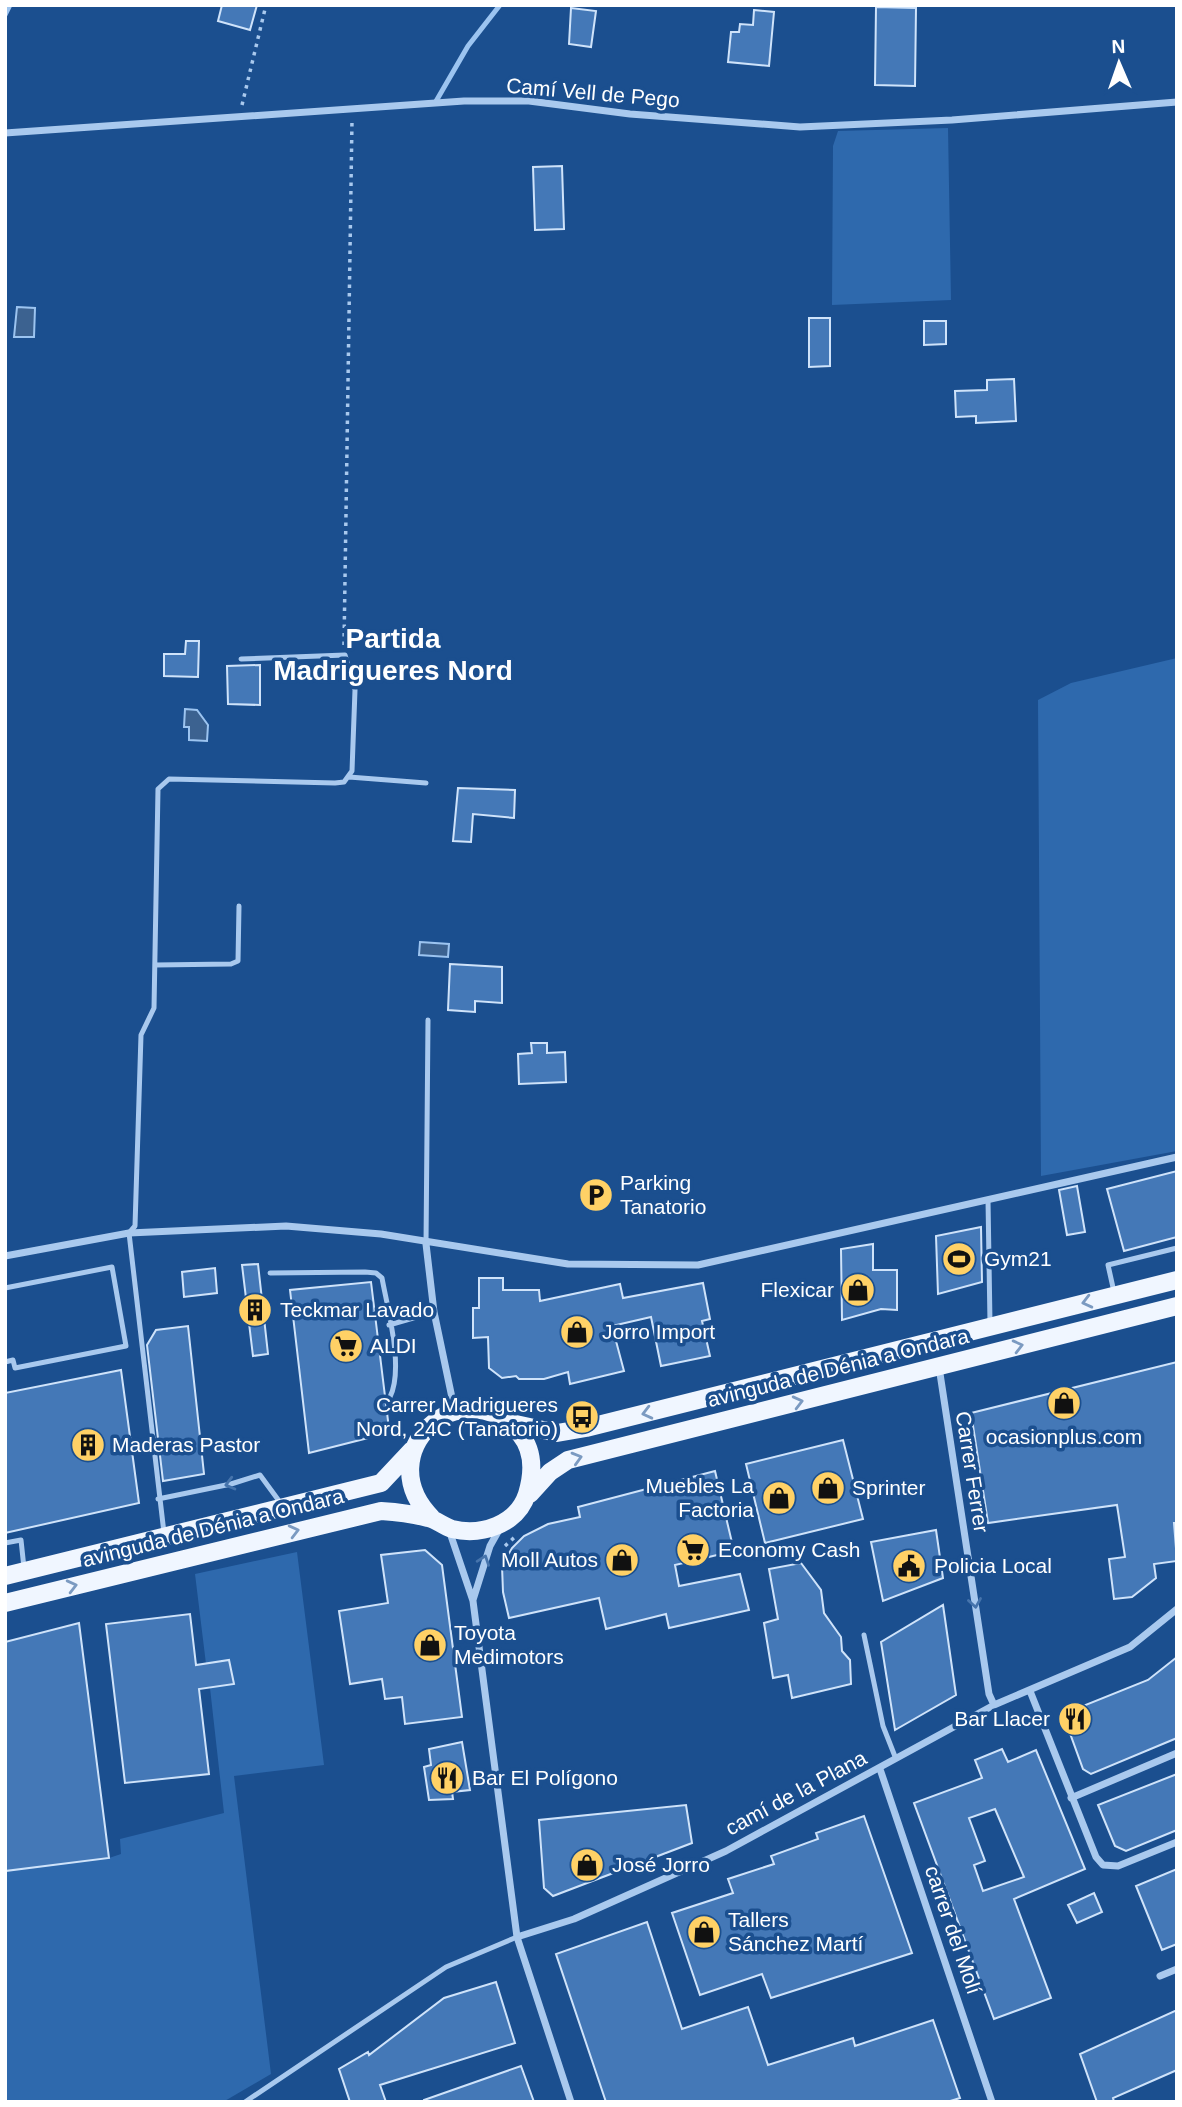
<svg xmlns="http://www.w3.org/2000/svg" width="1182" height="2107" font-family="Arial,sans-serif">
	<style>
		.green { fill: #2e69ad }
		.water { fill: #3c6290; stroke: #9cc4f0; stroke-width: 2 }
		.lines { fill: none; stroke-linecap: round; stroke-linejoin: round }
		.stream { stroke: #9cc4f0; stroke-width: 5 }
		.building { fill: #4478b7; stroke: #cfe3fa; stroke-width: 2; fill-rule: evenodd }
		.path { stroke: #a9c9ee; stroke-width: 3.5; stroke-dasharray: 3.5 5; stroke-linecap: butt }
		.service { stroke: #a9c9ee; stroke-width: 5 }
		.minor { stroke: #a9c9ee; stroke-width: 7 }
		.primary { stroke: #f0f6ff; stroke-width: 18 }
		.oneway { stroke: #7b9ac1 }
		.oneway2 { stroke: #4674ac }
		.labels { text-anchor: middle; stroke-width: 7; stroke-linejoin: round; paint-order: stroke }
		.street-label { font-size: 21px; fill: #fff; stroke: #1b4f8f }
		.poi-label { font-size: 21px; fill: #fff; stroke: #1b4f8f; text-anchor: start }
		.district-label { font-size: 28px; font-weight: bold; fill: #fff; stroke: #1b4f8f }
	</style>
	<rect width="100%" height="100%" fill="#1b4f8f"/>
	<path class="green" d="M948,128l3,172 -119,5 1,-159 5,-15z
		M1177,658v493l-136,25 -3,-476 33,-17z
		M297,1552l27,213 -90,11 37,298 -48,28h-218v-231l104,-13 12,-4 -1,-15 104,-26 -14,-125 23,-5 -4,-23 -23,4 -11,-90z"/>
	<path class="water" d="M17,307l18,1 -1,29h-20z
		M185,709l12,1 11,15 -1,16 -18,-1v-13h-5z
		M420,942l29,2 -1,13 -29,-2z"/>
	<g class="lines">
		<path class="stream" d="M5,15l5,-10
			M435,103l33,-57 32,-41"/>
	</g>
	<path class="building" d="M222,5h35l-7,25 -32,-9z
		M876,7l40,1 -1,78 -40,-1z
		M571,8l25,3 -5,36 -22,-3z
		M754,10l20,2 -5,54 -41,-4 3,-30h8l1,-8 13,1z
		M562,166l2,63 -29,1 -2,-63z
		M809,318h21v48l-21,1z
		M924,321h22v23l-22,1z
		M1014,379l2,42 -40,2v-7l-20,1 -1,-26 32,-1v-10z
		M186,641h13l-1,36 -34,-1v-22h21z
		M260,665v40l-32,-1 -1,-38z
		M458,788l57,2 -1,28 -41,-4 -2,28 -18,-1z
		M450,964l52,3v36l-27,-2v11l-27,-2z
		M531,1043h16v10l18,-1 1,30 -47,2 -1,-30 14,-1z
		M1177,1171v66l-53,14 -17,-62z
		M1077,1186l8,46 -18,3 -8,-45z
		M981,1227l1,55 -44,12 -2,-58z
		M873,1244v26h24v40l-16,-1 -39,11 -1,-71z
		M258,1264l10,90 -15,2 -11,-91z
		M215,1268l2,25 -33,4 -2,-25z
		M479,1278h24v12h36l1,11 80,-17 3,14 80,-15 7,36 -8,2 8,35 -49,10 -10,-49 -39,9 12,45 -54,13 -2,-12 -24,7h-25l-3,-3 -14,2 -13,-10 -1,-31 -15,1v-30h6z
		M371,1282l18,147 -13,7 -67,17 -19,-163z
		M188,1326l16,148 -41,7 -16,-136 9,-15z
		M1177,1362v161h-3l3,38 -23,3 2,14 -24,19 -18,2 -5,-40 16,-2 -8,-52 -129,18 -17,-110z
		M121,1370l18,133 -134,30v-140z
		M843,1440l20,79 -98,24 -19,-79z
		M715,1471l19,80 -59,14 4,21 61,-12 9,36 -80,18 -3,-14 -60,15 -7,-31 -90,20 -6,-26 -1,-26 10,-18 12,-12 24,-12 32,-7 -2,-10z
		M936,1530l7,48 -60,23 -12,-59z
		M425,1550l17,15 20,152 -57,7 -3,-27 -17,2 -3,-20 -32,5 -11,-73 49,-8 -7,-48z
		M801,1563l20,27 3,23 17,24 1,14 8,9 1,24 -59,14 -4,-23 -15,3 -9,-55 14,-4 -9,-50z
		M943,1605l13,90 -61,35 -14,-88z
		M190,1614l6,51 33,-5 5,24 -35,5 10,85 -84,9 -19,-159z
		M79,1623l30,235 -104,13v-229z
		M1177,1657v81l-86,36 -8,-5 -20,-55 85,-34z
		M462,1742l8,48 -18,2 1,7 -24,1 -5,-33 7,-2 -2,-16z
		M1002,1749l6,13 28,-12 49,119 -71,30 37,99 -57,21 -80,-216 68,-25 -7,-18zM995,1809l29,68 -41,14 -9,-26 11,-4 -16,-43z
		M1177,1774v56l-51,21 -11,-5 -17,-41z
		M686,1805l6,38 -139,53 -9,-8 -5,-68z
		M864,1816l48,137 -141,45 -9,-24 -62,21 -28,-82 61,-20 -5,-14 46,-15 -3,-8 47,-17 -2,-6z
		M1177,1869v75l-15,6 -26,-64z
		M1094,1893l8,19 -25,11 -9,-18z
		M647,1922l35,107 66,-22 20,58 85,-27 2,8 78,-26 27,78 -13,4h-341l-50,-148z
		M496,1982l19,61 -135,42 6,17h-36l-11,-33 29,-17 1,3 75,-57z
		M1177,2010v60l-64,28 1,4h-17l-17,-48z
		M521,2066l13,36h-110v-2z"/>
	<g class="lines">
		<path class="path" d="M242,105l24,-100
			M344,645l8,-525
			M505,1546l12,-11"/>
		<path class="service" d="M349,777l77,6
			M155,965l76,-1 7,-3 1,-55
			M988,1200l2,123
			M426,1244l2,-224
			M270,1273l95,-1 11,1 6,5c6,33 22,90 8,119
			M5,1288l107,-21 14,79 -111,22 -2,-8 -8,2
			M1114,1292l-6,-27 69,-17
			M389,1325l45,-13
			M158,1499l73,-15 29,-9 22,30
			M164,1533l-35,-300 6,-7 6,-191 13,-27 4,-219 11,-10 166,4 9,-1 8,-11 3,-81 -10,-35 -104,4
			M5,1543l16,-3 3,28
			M864,1635l19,91 13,33
			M245,2102l201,-135 71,-30"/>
		<path class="minor" d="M5,133l459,-32h65l101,13 170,13 152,-7 225,-18
			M426,1244l8,68 21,100
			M5,1256l124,-23 157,-7 95,8 187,30 130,1 479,-108
			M939,1367l50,327 5,11
			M449,1530l24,71 44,336 54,165
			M473,1600l17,-54 9,-16
			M1030,1691l66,166 7,8 15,1 59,-24
			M880,1769l112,333
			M1071,1798l106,-45
			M517,1937l57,-18 152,-68 268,-146 136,-58 47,-38
			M1160,1976l17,-7"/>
		<path class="primary" d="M511,1423l46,10 29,-5 591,-148
			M530,1494l20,-22 18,-12 609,-154
			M5,1576l376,-93 31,-33
			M5,1603l376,-92c16,1 32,3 47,7 9,2 15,8 24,11 29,7 65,-4 75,-35 6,-20 7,-43 -7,-60 -58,-68 -153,19 -88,84"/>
	</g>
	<defs><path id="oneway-chevron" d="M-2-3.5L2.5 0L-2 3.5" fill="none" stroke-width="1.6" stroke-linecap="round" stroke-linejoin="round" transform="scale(1.75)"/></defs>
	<g class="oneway">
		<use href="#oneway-chevron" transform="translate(1087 1302) rotate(166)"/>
		<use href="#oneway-chevron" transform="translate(1018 1346) rotate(-14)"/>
		<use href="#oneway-chevron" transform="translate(798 1402) rotate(-14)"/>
		<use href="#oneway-chevron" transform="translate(647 1413) rotate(166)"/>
		<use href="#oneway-chevron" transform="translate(577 1458) rotate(-16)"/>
		<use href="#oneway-chevron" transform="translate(294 1531) rotate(-14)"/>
		<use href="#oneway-chevron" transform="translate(72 1586) rotate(-14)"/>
	</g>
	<g class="oneway2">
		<use href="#oneway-chevron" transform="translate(230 1484) rotate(165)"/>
		<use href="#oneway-chevron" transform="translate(484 1560) rotate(-71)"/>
		<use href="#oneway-chevron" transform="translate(975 1603) rotate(81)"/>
	</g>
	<defs>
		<g id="parking-disc" transform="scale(1.75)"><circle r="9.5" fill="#ffd166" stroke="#1b4f8f"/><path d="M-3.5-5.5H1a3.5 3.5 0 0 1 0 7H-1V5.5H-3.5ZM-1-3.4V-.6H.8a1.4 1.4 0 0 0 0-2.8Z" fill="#111"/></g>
		<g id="stadium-disc" transform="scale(1.75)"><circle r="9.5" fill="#ffd166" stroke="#1b4f8f"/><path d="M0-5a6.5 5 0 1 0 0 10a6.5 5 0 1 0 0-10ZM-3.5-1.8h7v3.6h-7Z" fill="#111"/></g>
		<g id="shop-disc" transform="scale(1.75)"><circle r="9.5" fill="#ffd166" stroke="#1b4f8f"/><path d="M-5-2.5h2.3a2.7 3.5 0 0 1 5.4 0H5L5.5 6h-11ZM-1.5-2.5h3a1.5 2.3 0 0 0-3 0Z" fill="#111"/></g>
		<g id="building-disc" transform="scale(1.75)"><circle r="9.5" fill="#ffd166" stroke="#1b4f8f"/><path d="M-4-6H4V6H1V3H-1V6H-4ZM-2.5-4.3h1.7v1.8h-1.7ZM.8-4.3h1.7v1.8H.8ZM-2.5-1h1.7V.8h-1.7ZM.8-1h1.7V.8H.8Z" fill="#111"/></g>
		<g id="supermarket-disc" transform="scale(1.75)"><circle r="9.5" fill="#ffd166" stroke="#1b4f8f"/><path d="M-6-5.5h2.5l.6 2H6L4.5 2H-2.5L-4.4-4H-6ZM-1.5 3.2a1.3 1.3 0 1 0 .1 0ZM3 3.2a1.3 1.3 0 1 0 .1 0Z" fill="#111"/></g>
		<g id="bus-disc" transform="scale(1.75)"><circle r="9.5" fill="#ffd166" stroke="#1b4f8f"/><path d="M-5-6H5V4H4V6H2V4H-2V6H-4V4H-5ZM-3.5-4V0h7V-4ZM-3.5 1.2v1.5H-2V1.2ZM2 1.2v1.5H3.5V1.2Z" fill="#111"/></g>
		<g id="civic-disc" transform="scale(1.75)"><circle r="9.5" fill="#ffd166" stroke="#1b4f8f"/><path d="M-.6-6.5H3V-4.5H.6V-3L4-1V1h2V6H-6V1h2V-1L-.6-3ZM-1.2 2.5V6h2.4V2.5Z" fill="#111"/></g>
		<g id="restaurant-disc" transform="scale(1.75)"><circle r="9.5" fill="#ffd166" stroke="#1b4f8f"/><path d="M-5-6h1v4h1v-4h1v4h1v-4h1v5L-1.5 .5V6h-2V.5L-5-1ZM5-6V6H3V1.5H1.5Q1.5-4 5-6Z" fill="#111"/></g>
	</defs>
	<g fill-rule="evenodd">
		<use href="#parking-disc" x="596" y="1195"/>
		<use href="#stadium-disc" x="959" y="1259"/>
		<use href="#shop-disc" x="858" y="1290"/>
		<use href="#building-disc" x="255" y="1310"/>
		<use href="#shop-disc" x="577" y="1332"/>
		<use href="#supermarket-disc" x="346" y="1346"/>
		<use href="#shop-disc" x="1064" y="1403"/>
		<use href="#bus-disc" x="582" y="1417"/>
		<use href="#building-disc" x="88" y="1445"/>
		<use href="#shop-disc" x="828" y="1488"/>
		<use href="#shop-disc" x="779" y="1498"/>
		<use href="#supermarket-disc" x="693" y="1550"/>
		<use href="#shop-disc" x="622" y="1560"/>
		<use href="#civic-disc" x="909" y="1566"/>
		<use href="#shop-disc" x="430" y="1645"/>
		<use href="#restaurant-disc" x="1075" y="1719"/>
		<use href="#restaurant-disc" x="447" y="1778"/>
		<use href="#shop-disc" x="587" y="1865"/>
		<use href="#shop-disc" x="704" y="1932"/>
	</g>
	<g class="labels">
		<g class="street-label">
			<text transform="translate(593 93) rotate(5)" y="7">Camí Vell de Pego</text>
			<text transform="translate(838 1368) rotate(-14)" y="7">avinguda de Dénia a Ondara</text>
			<text transform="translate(972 1472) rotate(81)" y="7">Carrer Ferrer</text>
			<text transform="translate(213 1528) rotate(-14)" y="7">avinguda de Dénia a Ondara</text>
			<text transform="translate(796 1793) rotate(-28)" y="7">camí de la Plana</text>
			<text transform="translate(953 1930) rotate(71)" y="7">carrer del Molí</text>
		</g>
		<g class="poi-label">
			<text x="620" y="1190">Parking<tspan x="620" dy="24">Tanatorio</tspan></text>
			<text x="984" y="1266">Gym21</text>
			<text x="834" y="1297" text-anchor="end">Flexicar</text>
			<text x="280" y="1317">Teckmar Lavado</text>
			<text x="602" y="1339">Jorro Import</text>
			<text x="370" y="1353">ALDI</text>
			<text x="558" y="1412" text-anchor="end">Carrer Madrigueres<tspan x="558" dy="24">Nord, 24C (Tanatorio)</tspan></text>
			<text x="1064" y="1444" text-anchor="middle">ocasionplus.com</text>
			<text x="112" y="1452">Maderas Pastor</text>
			<text x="754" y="1493" text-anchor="end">Muebles La<tspan x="754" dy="24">Factoria</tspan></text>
			<text x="852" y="1495">Sprinter</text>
			<text x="718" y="1557">Economy Cash</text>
			<text x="598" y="1567" text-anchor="end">Moll Autos</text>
			<text x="934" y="1573">Policia Local</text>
			<text x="454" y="1640">Toyota<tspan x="454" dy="24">Medimotors</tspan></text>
			<text x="1050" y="1726" text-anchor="end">Bar Llacer</text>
			<text x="472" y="1785">Bar El Polígono</text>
			<text x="612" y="1872">José Jorro</text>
			<text x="728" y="1927">Tallers<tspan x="728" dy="24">Sánchez Martí</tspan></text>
		</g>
		<g class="district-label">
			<text x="393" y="648">Partida<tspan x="393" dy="32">Madrigueres Nord</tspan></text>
		</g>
	</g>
	<rect width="1182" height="2107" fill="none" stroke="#ffffff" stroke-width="14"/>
	<g transform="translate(1119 63) rotate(358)" stroke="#1b4f8f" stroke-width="5" paint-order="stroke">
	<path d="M0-5L12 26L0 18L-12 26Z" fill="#ffffff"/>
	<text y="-10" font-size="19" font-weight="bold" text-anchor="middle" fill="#ffffff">N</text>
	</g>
</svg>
